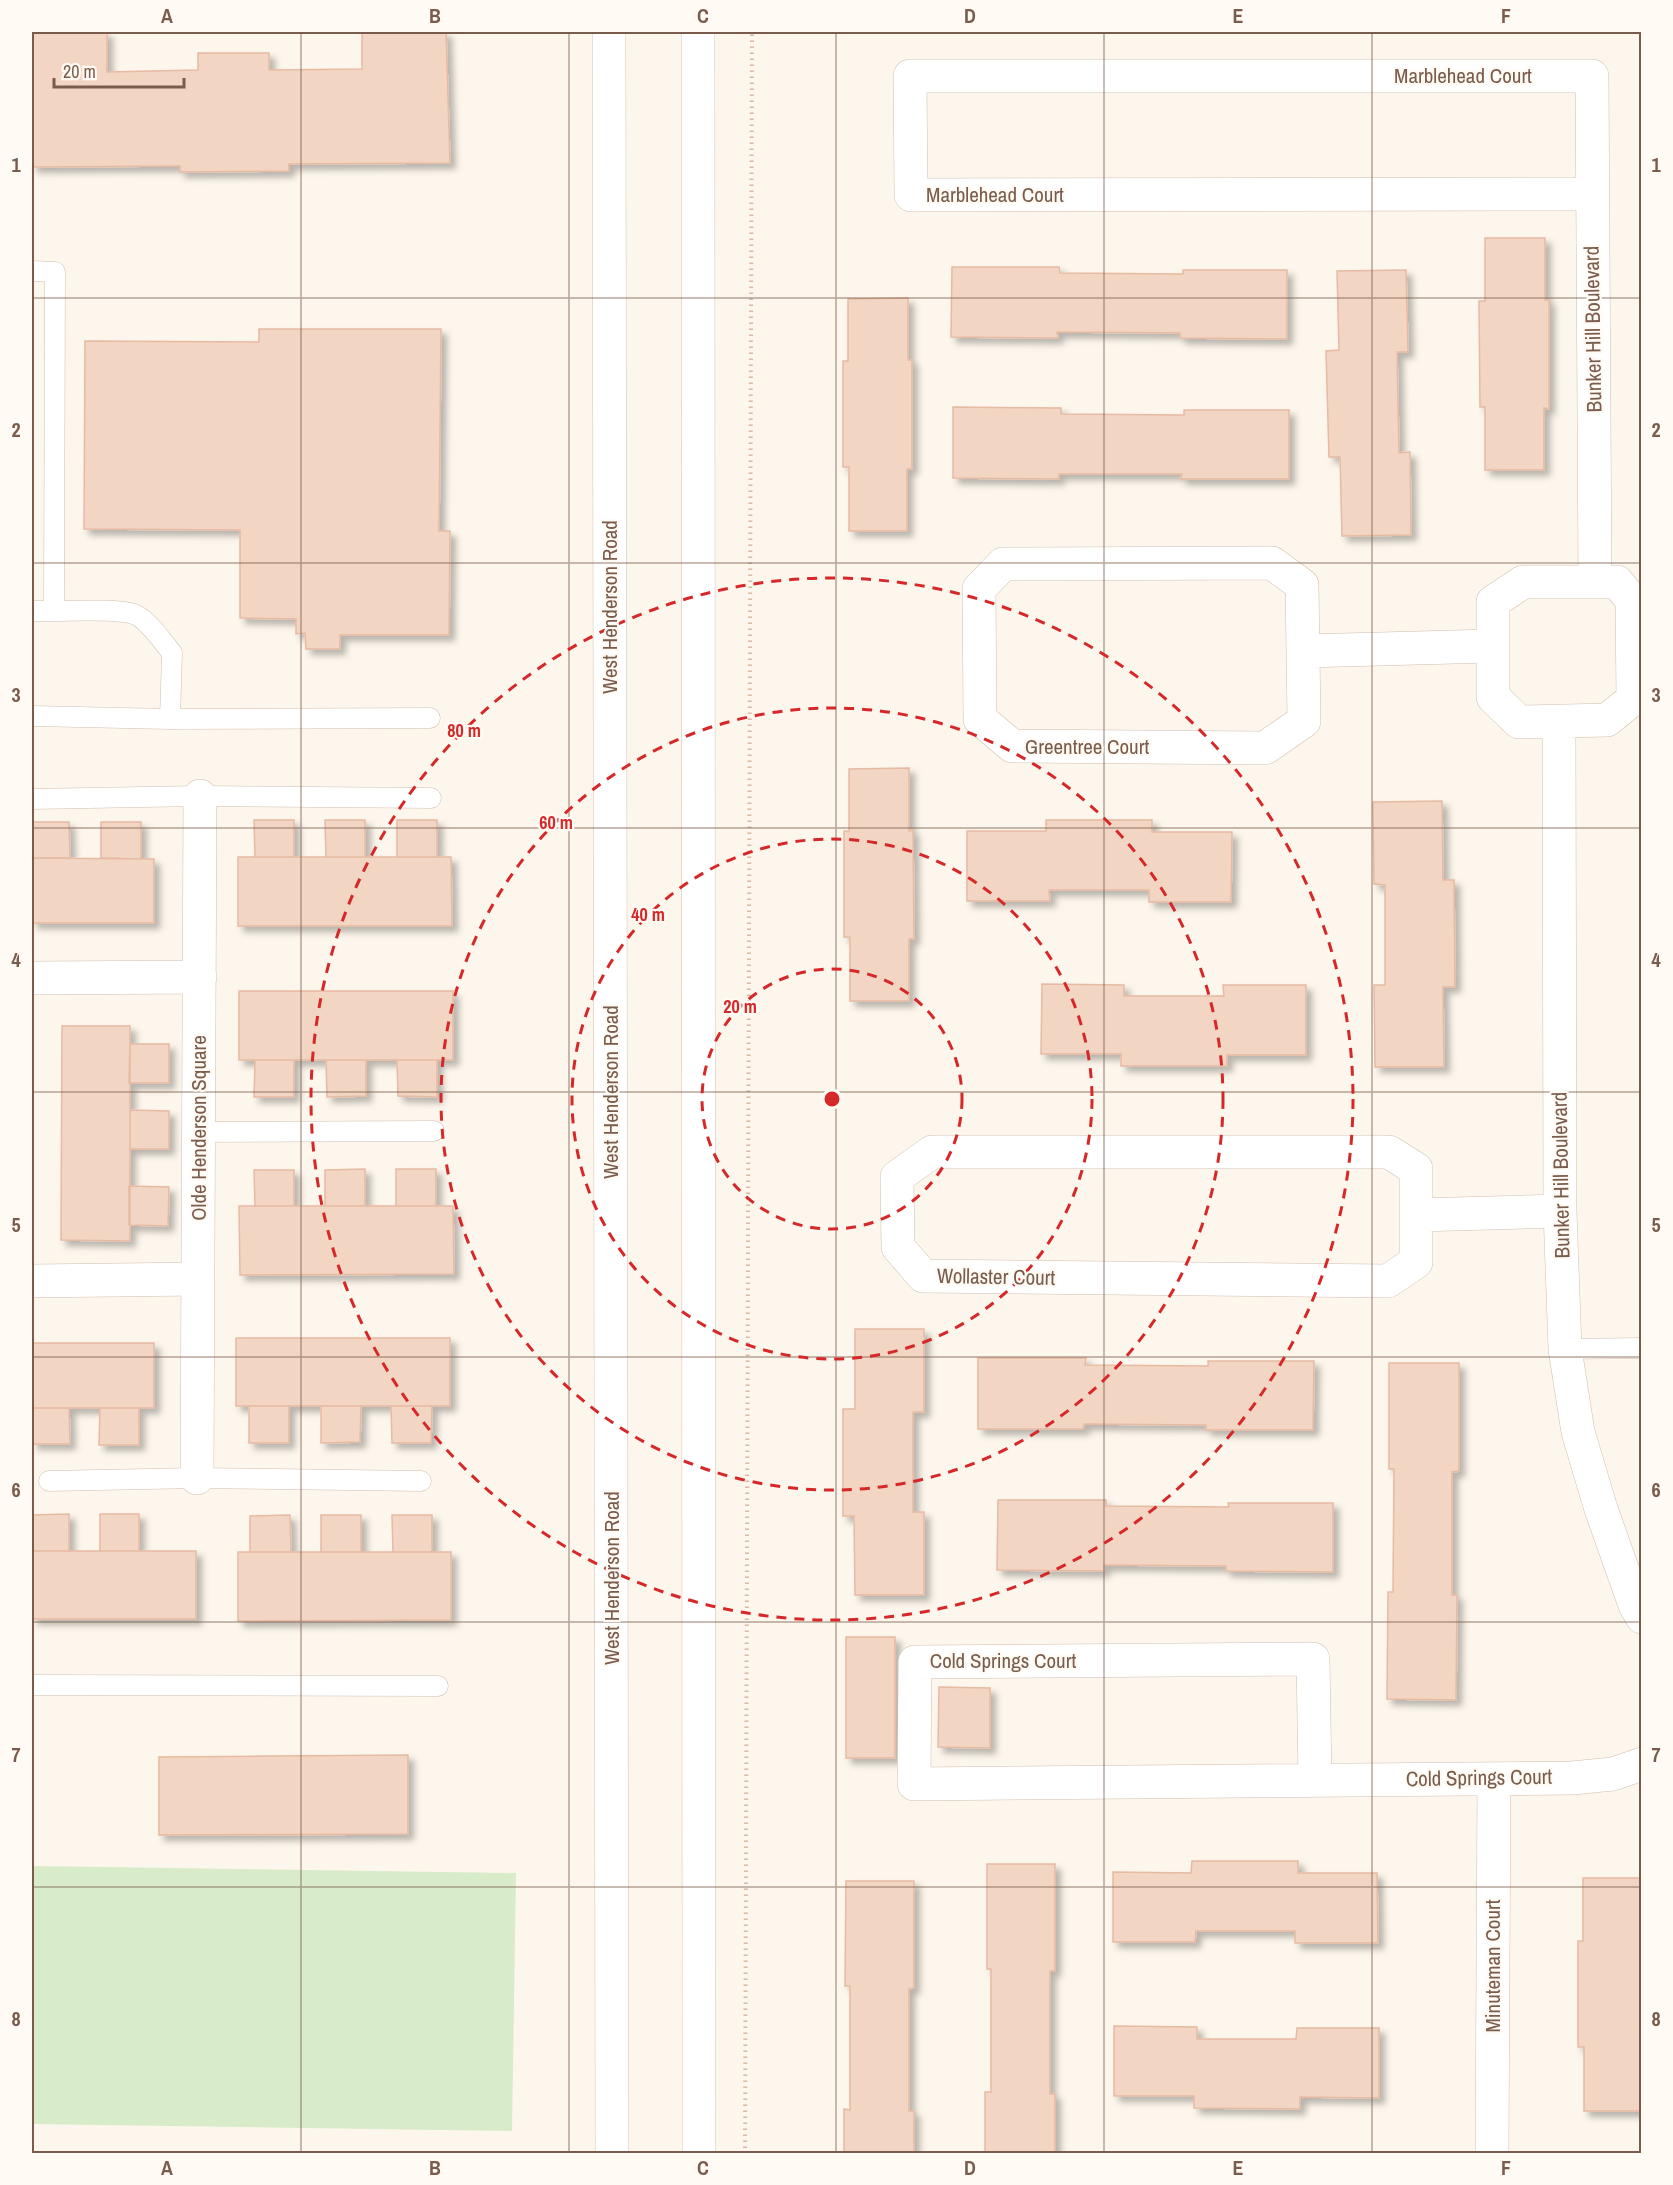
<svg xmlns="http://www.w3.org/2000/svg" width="1673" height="2185" font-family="'Archivo Narrow',sans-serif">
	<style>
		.green { fill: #d8ecc9 }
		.building { fill: #f3d5c3; stroke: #e6bba3; stroke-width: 1.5; filter: url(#shadow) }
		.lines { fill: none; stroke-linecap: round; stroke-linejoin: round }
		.lane-casing { stroke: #d1beb0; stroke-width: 21 }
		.street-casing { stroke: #d1beb0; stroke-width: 34 }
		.secondary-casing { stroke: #d6c0b0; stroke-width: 34 }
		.path { stroke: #d9b8a5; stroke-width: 4; stroke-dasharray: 1.5 4.5; stroke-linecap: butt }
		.lane { stroke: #fff; stroke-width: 20 }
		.street { stroke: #fff; stroke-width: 33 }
		.secondary { stroke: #fff; stroke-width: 33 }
		.grid { fill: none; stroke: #7a5c4d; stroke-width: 1.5; stroke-opacity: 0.55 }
		.ring { fill: none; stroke: #d62828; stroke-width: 3; stroke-dasharray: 10 8 }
		.labels { text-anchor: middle; stroke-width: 4.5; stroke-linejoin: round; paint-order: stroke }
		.street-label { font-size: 21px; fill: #7a5c4d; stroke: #fffaf3 }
		.centre { fill: #d62828; stroke: #fffaf3; stroke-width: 3 }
		.ring-label { font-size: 18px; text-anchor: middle; font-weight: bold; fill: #d62828; stroke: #fffaf3; stroke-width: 4.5; stroke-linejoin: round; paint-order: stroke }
		.neatline { fill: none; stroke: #7a5c4d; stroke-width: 2 }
		.grid-label { font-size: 20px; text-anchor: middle; font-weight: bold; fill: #7a5c4d }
	</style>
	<defs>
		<filter id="shadow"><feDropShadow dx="5.5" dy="5.5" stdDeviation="3" flood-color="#0004"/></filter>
	</defs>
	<rect width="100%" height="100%" fill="#fdf6ec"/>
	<path class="green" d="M32,1866l484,7 -4,258 -480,-7z"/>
	<path class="building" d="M32,32h75v40l91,-2v-17h71v17l93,-1v-37h84l4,131 -161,1v7l-109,1v-6l-148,1z
		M1485,238h60v62h4v109l-5,-1v62h-59v-63h-5l-1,-106h6z
		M952,267h107l1,6 123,1v-4h104v69l-107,-1v-5l-123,-1 1,6 -107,-1z
		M1406,270l2,82h-11l2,101 11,-1 1,83 -69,1 -2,-79h-11l-3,-106 13,-1 -2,-79z
		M908,298v62h4v109h-5v62h-58v-64h-6v-106h5v-62z
		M259,329h182l-2,202h11l-1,104h-109v14h-34l-1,-16 -9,1v-15l-56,-1v-88l-156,-1 1,-188 174,1z
		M953,407l108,1v6l123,1v-5h105v69h-108l1,-5h-123v5l-106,-1z
		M909,768v63l4,-1 1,109h-5v62h-59v-64h-6v-106h5v-62z
		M1442,801l1,79h11l1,107h-12l1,80h-69l-1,-82h11v-100l-11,-1 -1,-82z
		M254,820h40v37h-39z
		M325,820h40v37h-39z
		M397,820h40v37h-40z
		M1046,820h106v12h80l-1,70h-82v-12h-100l1,11h-83v-70h79z
		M32,822h37l1,36h-38z
		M101,822h40v37l-40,-1z
		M238,857h213l1,69h-214z
		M32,858l122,1v64h-122z
		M1042,984l82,1v11h100l-1,-11h83v70h-79v11h-106v-12h-80z
		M239,991h214v69h-214z
		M62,1026h68v215l-69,-1z
		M130,1044h39v39h-40z
		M255,1060h39v37h-40z
		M326,1060h40v36l-39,1z
		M397,1060h40v37l-39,-1z
		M130,1110l39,1v38h-39z
		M365,1169v37h-40v-36z
		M396,1169h40v37h-40z
		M254,1170h40v36h-39z
		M129,1186l40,1 -1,39 -39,-1z
		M239,1206h214l1,68 -214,1z
		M855,1329h69v83h-11v100h11v83h-69l-1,-79h-11v-107h12z
		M236,1338h214v68h-214z
		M32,1343h122v65h-122z
		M978,1358h108l-1,7 123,1v-5h106l-1,69h-107v-5l-122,-1 -1,5h-105z
		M1389,1363h70v108l-7,1v123h5l-1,105 -69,-1 1,-107h5l1,-123h-5z
		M249,1406h40v37h-40z
		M321,1406h40l-1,36 -39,1z
		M391,1406h41l-1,37h-39z
		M32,1408h37l1,36h-38z
		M100,1408h39v37h-40z
		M998,1500h108v6l123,1 -1,-4h105v69l-107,-1v-5l-122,-1v6l-107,-1z
		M69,1514v37h-37v-36z
		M100,1514h39v37h-39z
		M290,1515l1,37h-41v-36z
		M321,1515h40v37h-40z
		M392,1515h40v37h-39z
		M32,1551h164v68h-164z
		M238,1552h213v68l-213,1z
		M846,1637h49v121h-49z
		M939,1687l51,1v60l-52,-1z
		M408,1755v79l-249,1v-78z
		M1192,1861h106v12h79l1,70h-83v-12h-99l-1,11h-82v-70l78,1z
		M987,1864h68v107h-5v123h5v60h-70v-62h6v-123h-4z
		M1583,1878h59v233h-58v-64h-6v-106h5z
		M846,1881h68v107l-5,1v122h5v43h-70v-45l6,1v-124h-5z
		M1114,2026l83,1v12h99l1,-11h82v70l-79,-1v12l-106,-1v-12h-80z"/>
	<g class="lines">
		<g class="lane-casing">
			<path id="lane" d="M32,271l23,1 -1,339c19,0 67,-3 82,4 13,6 27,27 36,38l-2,66 -138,-3
				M32,611h22
				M170,719l260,-1
				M32,799l168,-3 231,2
				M198,1132l236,-1
				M1565,1349l77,-1
				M49,1481l148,-3 224,3
				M32,1685l406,1"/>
		</g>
		<g class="street-casing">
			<path id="street" d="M1591,194l-680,1 -1,-119h682l3,506
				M1272,563l30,22 2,136 -39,27 -253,-2 -32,-27 -1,-130 24,-25z
				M1523,582h94l15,18 1,99 -26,21 -88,2 -26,-25v-95z
				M1304,651l188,-5
				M1559,722l1,489 5,138 13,83 23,77 34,96 7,12
				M32,978l168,-1
				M932,1152h457l27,17v93l-28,19 -465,-5 -25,-29 -1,-70z
				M1417,1215l143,-4
				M32,1281l166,-2
				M197,1478l3,-682
				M1315,1780l-2,-121 -398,3 -1,122 658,-6 41,-4 29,-10
				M1492,2154l2,-375"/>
		</g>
		<g class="secondary-casing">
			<path id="secondary" d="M609,32l3,2122
				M698,32l1,2122"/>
		</g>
		<path class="path" d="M745,2154l7,-2122"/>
		<use href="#lane" class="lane"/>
		<use href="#street" class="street"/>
		<use href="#secondary" class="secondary"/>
	</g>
	<path class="grid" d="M301,32v2122M569,32v2122M836,32v2122M1104,32v2122M1372,32v2122M32,298h1610M32,563h1610M32,828h1610M32,1092h1610M32,1357h1610M32,1622h1610M32,1887h1610"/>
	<g class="ring">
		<circle cx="832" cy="1099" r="130"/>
		<circle cx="832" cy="1099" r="260"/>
		<circle cx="832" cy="1099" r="391"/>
		<circle cx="832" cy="1099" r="521"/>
	</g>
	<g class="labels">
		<g class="street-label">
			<text x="1463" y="83">Marblehead Court</text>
			<text x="995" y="202">Marblehead Court</text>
			<text transform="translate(1593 329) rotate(-91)" y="7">Bunker Hill Boulevard</text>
			<text transform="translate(610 607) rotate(-90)" y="7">West Henderson Road</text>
			<text x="1087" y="754">Greentree Court</text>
			<text transform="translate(611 1092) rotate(-90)" y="7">West Henderson Road</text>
			<text transform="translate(199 1128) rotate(-90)" y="7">Olde Henderson Square</text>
			<text transform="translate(1561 1175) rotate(-91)" y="7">Bunker Hill Boulevard</text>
			<text transform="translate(996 1277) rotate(1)" y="7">Wollaster Court</text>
			<text transform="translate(612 1578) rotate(-90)" y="7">West Henderson Road</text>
			<text x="1003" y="1668">Cold Springs Court</text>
			<text transform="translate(1479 1778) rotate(-1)" y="7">Cold Springs Court</text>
			<text transform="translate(1493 1966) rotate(-90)" y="7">Minuteman Court</text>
		</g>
	</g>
	<circle cx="832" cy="1099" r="9" class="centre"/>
	<g class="ring-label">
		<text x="464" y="737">80 m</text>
		<text x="556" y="829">60 m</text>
		<text x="648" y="921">40 m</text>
		<text x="740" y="1013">20 m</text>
	</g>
	<rect width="1673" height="2185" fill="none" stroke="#fffaf3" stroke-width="66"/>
	<path d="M54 78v9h130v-9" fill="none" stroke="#7a5c4d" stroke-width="3"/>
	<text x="63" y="78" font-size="18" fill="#7a5c4d" stroke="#fffaf3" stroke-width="4.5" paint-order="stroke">20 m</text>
	<rect x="33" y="33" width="1607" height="2119" class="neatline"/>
	<g class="grid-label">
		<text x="167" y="23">A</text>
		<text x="435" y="23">B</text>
		<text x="703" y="23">C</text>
		<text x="970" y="23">D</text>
		<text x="1238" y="23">E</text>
		<text x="1506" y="23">F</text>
		<text x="16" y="172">1</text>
		<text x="1656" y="172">1</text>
		<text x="16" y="437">2</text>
		<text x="1656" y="437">2</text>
		<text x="16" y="702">3</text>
		<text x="1656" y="702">3</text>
		<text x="16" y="967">4</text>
		<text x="1656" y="967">4</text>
		<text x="16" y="1232">5</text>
		<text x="1656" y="1232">5</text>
		<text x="16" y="1497">6</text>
		<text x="1656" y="1497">6</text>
		<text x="16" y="1762">7</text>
		<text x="1656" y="1762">7</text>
		<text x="16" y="2026">8</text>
		<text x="1656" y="2026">8</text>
		<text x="167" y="2175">A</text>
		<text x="435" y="2175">B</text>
		<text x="703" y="2175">C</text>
		<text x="970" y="2175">D</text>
		<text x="1238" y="2175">E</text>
		<text x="1506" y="2175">F</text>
	</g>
</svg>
